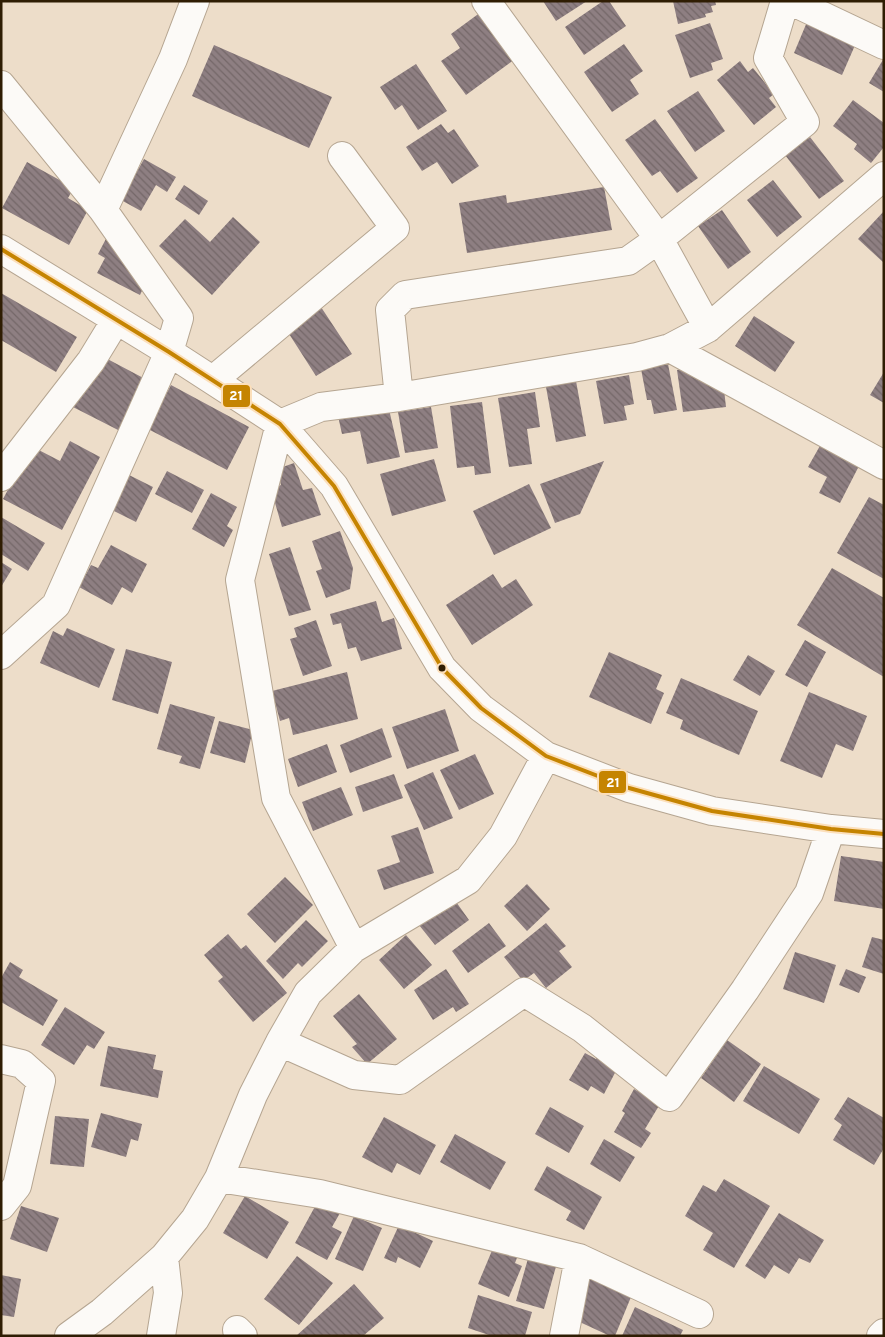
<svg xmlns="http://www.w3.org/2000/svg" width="885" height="1337" font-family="Overpass,sans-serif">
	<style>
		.building { fill: url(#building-back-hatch) }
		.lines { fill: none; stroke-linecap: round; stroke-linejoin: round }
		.minor-casing { stroke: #b5a591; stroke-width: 30 }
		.minor { stroke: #fcfaf7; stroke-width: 28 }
		.bus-1-casing { stroke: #fcdfba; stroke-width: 8 }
		.bus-1 { stroke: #c58401; stroke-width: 4 }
		.bus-dot { fill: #2f1d03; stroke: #fcdfba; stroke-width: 2 }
		.line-badge { stroke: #fcdfba; stroke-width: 2 }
		.badge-label { font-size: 14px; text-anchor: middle; font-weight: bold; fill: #fff }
	</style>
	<defs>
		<pattern id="building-back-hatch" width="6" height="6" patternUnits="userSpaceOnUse" patternTransform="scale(1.25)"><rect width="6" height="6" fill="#8e7f82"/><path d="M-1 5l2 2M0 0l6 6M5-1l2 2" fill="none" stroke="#746768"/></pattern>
	</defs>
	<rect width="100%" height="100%" fill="#edddc9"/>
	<path class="building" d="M543,1h44l-31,20z
		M603,1h6l17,25 -42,29 -19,-28z
		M673,1h42l1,4 -5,1 2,6 -8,2 1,3 -28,7z
		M481,12l34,47 -49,36 -25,-34 19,-13 -9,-14z
		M807,22l49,21 -14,32 -48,-22z
		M710,23l13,36 -12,4 2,7 -23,8 -15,-43z
		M624,44l19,27 -13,9 9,14 -27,18 -28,-40z
		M214,45l118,52 -23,51 -117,-52z
		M884,58v34l-15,-9z
		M740,61l8,11 5,-4 21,26 -5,4 7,9 -22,18 -37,-45z
		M416,64l31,47 -29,19 -16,-25 -7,5 -15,-23z
		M698,91l27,40 -30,21 -28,-41z
		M853,100l31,23v24l-13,16 -17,-14 3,-5 -24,-18z
		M655,119l43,59 -21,15 -17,-22 -8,5 -27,-36z
		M441,124l7,9 6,-4 25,37 -27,18 -15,-22 -15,9 -16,-24z
		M810,137l34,44 -25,18 -34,-44z
		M144,159l32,18 -9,15 -11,-7 -15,26 -20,-11z
		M27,162l47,26 -6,10 20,12 -19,35 -67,-37z
		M773,180l29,37 -25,20 -30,-37z
		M184,185l24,16 -9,14 -24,-16z
		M604,187l8,43 -145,23 -8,-50 47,-8 1,8z
		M722,210l29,42 -23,17 -30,-43z
		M884,211v52l-26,-24z
		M233,217l27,25 -48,53 -53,-49 26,-27 25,23z
		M109,233l38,47 -7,15 -43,-22 8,-15 -7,-4z
		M1,293l76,44 -21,35 -55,-32z
		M319,304l33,50 -36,22 -32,-50z
		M754,316l41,26 -20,30 -40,-26z
		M98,354l51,27 -27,51 -51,-26z
		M668,364l9,46 -23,4 -3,-14h-4l-6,-31z
		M696,367l27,14 3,26 -43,5 -6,-42z
		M884,372v31l-14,-8z
		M629,375l5,29 -10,2 3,14 -23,4 -8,-43z
		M576,381l10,55 -30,6 -10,-55z
		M171,385l78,42 -22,43 -79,-41z
		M535,392l5,35 -13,2 5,35 -23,3 -11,-69z
		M482,402l9,71 -16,2 -1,-9 -17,2 -7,-62z
		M388,405l12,52 -33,7 -7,-33 -18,3 -4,-18z
		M431,407l7,41 -33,5 -7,-41z
		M70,441l30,16 -38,73 -59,-31 28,-53 29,15z
		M821,444l39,20 -20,39 -21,-10 8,-16 -19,-10z
		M434,459l12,42 -54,15 -12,-42z
		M604,461l-24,53 -25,9 -15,-39z
		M294,463l9,27 9,-2 9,27 -39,12 -11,-38 10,-4 -4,-16z
		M167,471l37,19 -12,23 -37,-19z
		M127,474l26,13 -17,35 -26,-13z
		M529,484l22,44 -57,27 -21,-44z
		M211,493l26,14 -10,19 6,4 -9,17 -32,-18z
		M869,497l15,8v74l-47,-26z
		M1,517l44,26 -17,28 -27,-17z
		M340,531l13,37 -3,21 -24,9 -10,-27 6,-2 -10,-28z
		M111,545l36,19 -15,29 -10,-6 -10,18 -33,-18 12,-22 7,3z
		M290,547l21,63 -22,6 -20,-62z
		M1,562l11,7 -11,18z
		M832,568l52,30v79l-87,-52z
		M493,574l9,14 14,-9 17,26 -61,40 -26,-40z
		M376,601l6,21 12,-4 8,31 -41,12 -5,-14 -8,2 -7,-26 -8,2 -3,-11z
		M316,620l16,46 -29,10 -13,-37 7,-2 -3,-9z
		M67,628l48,21 -16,39 -59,-25 13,-32 10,5z
		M805,640l21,12 -19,35 -22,-12z
		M126,649l46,13 -14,52 -46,-14z
		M609,652l53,23 -6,14 8,4 -13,31 -62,-27z
		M748,655l27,16 -15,25 -27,-16z
		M347,672l11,47 -65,16 -4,-17 -9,3 -8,-30z
		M681,678l77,33 -19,44 -59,-26 3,-9 -17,-7z
		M809,692l58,24 -14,35 -17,-7 -14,34 -42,-17z
		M170,704l45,13 -15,52 -21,-6 3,-7 -25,-7z
		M445,709l14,42 -52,18 -15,-42z
		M219,721l34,9 -8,33 -35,-10z
		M382,728l10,29 -42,16 -10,-28z
		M327,744l10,28 -39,15 -10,-28z
		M475,754l19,40 -35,16 -19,-40z
		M433,772l20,46 -29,12 -20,-45z
		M394,774l9,24 -40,14 -8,-25z
		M341,787l12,28 -40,16 -11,-29z
		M418,827l16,46 -50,17 -7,-20 23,-8 -9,-26z
		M841,856l43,6v47l-50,-8z
		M285,877l28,28 -38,38 -28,-29z
		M527,884l23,25 -23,22 -23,-25z
		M454,899l15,21 -34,25 -16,-20z
		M306,920l22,21 -26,26 -4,-4 -15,16 -17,-18z
		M489,923l17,23 -38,27 -16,-22z
		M546,923l20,23 -7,5 13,16 -26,21 -12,-15 -11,8 -19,-24z
		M228,934l13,15 5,-4 41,48 -34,29 -35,-41 5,-4 -19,-22z
		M406,935l26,30 -28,24 -25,-29z
		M872,937l12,3v34l-22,-7z
		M795,952l41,13 -12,38 -41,-14z
		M10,962l13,8 -4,7 39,23 -15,26 -42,-24v-24z
		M446,969l23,35 -13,8 -3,-5 -20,13 -19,-30z
		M846,969l20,8 -7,16 -20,-8z
		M359,994l38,45 -30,25 -15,-17 5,-3 -24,-28z
		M65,1007l40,25 -11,17 -7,-4 -13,20 -33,-20z
		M727,1040l34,24 -27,38 -33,-24z
		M108,1046l48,9 -3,14 10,2 -5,27 -58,-12z
		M585,1053l11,6 1,-3 21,11 -14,27 -13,-8 -3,5 -19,-11z
		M764,1066l56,33 -21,35 -56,-33z
		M634,1089l26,15 -15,25 6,4 -10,15 -27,-16 11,-19 -3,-2z
		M848,1097l36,21v30l-10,17 -41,-25 9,-15 -8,-6z
		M550,1107l34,19 -15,27 -34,-19z
		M101,1113l41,11 -4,17 -7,-2 -5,18 -35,-10z
		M55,1116l34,3 -5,48 -34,-3z
		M384,1117l52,28 -16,30 -23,-12 -5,10 -30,-16z
		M455,1134l51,28 -16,28 -50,-28z
		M604,1139l31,18 -15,25 -30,-18z
		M547,1166l55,31 -18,33 -18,-10 5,-9 -37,-21z
		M724,1179l46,27 -36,62 -31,-18 10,-17 -28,-17 18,-31 13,7z
		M245,1196l44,26 -22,37 -44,-26z
		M318,1201l22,12 -8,14 10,5 -15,28 -32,-17z
		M21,1206l38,12 -12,34 -37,-13z
		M779,1213l45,27 -14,23 -11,-5 -10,16 -15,-9 -9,14 -20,-13z
		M354,1216l28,12 -19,43 -28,-12z
		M399,1225l34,16 -13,27 -22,-11 -2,6 -12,-5z
		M496,1241l22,14 -3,8 7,3 -13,31 -31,-13z
		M529,1255l28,8 -13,46 -28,-8z
		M297,1256l36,27 -34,42 -35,-26z
		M1,1275l20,4 -7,38 -13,-2z
		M588,1278l43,19 -16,39h-5l-39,-18z
		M354,1284l30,34 -21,18h-67z
		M478,1295l54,17 -7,24h-33l-24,-8z
		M635,1307l48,23 -3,6h-58z"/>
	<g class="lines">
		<g class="minor-casing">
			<path id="minor" d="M486,1l173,238 49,89
				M791,1l93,44
				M1,85l102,125
				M1,249l168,103 111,72 54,62 108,182 39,40 65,48 83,32 83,23 119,18 53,5
				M670,348l214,117
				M213,380l182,-152 -53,-72
				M399,397l-9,-87 15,-15 223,-34 31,-22 146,-117 -37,-64 17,-57
				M1,477l90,-116 25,-41
				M1,655l55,-50 113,-253 10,-34 -76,-108 70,-151 22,-58
				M354,948l-78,-150 -36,-218 40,-156 41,-17 78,-10 238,-40 33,-9 38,-20 176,-152
				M280,1042l74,33 46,5 124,-88 58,36 87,69 76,-107 64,-97 22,-64
				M1,1059l21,5 19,17 -24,105 -16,20
				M219,1178l101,16 259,64 120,56
				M237,1330l6,6
				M69,1336l33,-24 62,-55 31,-38 24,-41 34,-83 27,-53 28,-49 46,-45 114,-68 35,-44 43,-80
				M161,1336l7,-43 -4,-36
				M564,1336l15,-78
				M881,1336l3,-3"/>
		</g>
		<use href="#minor" class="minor"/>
		<g class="bus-1-casing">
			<path id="bus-1" d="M1,249l168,103 111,72 54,62 108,182 39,40 65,48 83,32 83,23 119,18 53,5"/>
		</g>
		<use href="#bus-1" class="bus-1"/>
	</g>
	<circle class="bus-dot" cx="442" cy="668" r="4.5"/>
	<g class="line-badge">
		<rect x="222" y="384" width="29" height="24" rx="5" fill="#c58401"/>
		<rect x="598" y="770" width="29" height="24" rx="5" fill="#c58401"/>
	</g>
	<g class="badge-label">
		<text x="236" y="400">21</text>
		<text x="613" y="787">21</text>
	</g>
	<rect width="885" height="1337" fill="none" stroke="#2f1d03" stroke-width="5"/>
</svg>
